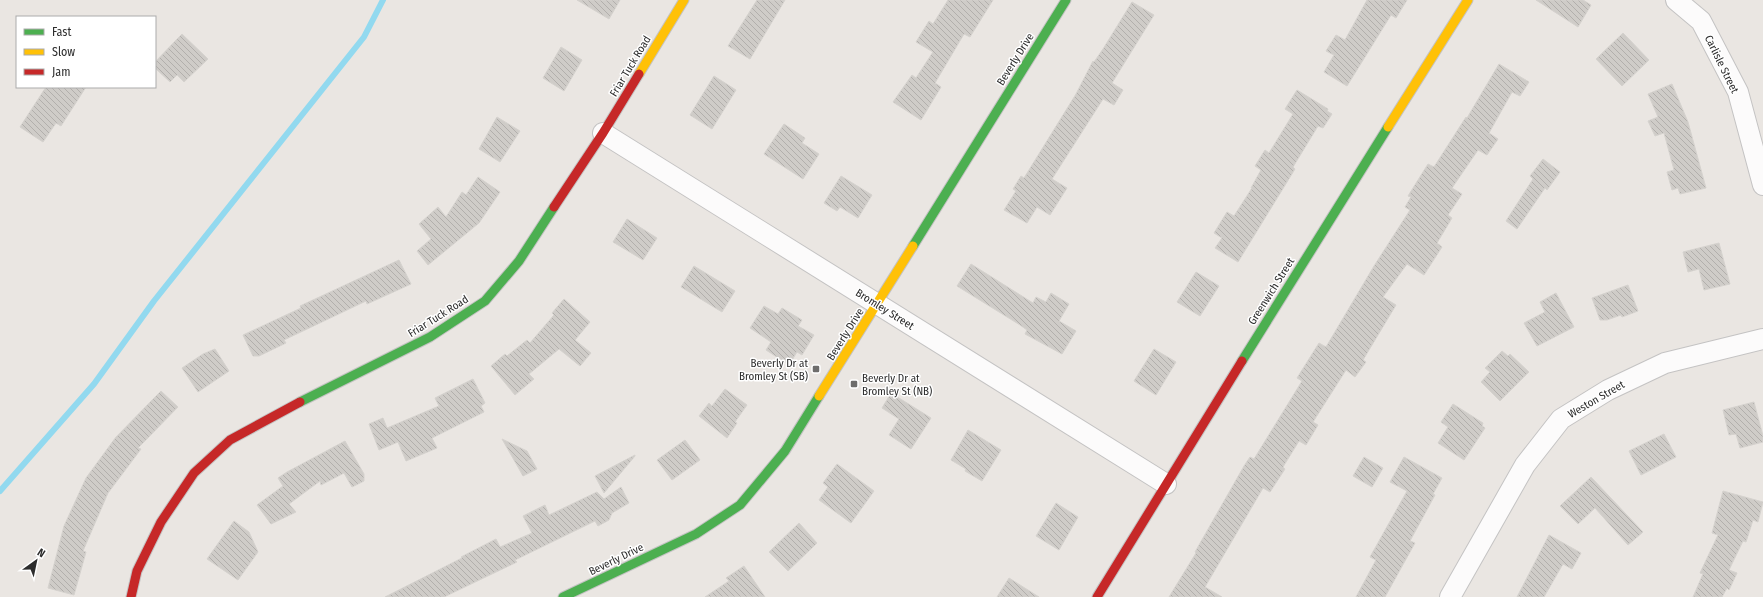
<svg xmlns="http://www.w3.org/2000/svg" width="1763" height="597" font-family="'Fira Sans Condensed',sans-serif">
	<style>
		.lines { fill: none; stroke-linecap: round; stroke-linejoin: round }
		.stream { stroke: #92d9ef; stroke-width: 6 }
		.building { fill: url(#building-back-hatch); stroke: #d5d2ce }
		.street-casing { stroke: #c4c3c3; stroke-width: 22 }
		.fast-casing { stroke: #c4c3c3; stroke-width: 11 }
		.slow-casing { stroke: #c4c3c3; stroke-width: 11 }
		.jam-casing { stroke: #c4c3c3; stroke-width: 11 }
		.street { stroke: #fcfbfb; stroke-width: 20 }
		.fast { stroke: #4caf50; stroke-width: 9 }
		.slow { stroke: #ffc107; stroke-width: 9 }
		.jam { stroke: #c62828; stroke-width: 9 }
		.poi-dot { fill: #6e6d6c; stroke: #fff; stroke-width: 1.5 }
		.labels { text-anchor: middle; stroke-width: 3; stroke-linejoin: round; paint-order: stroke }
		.street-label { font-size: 11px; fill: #2c2c2c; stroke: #fff }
		.poi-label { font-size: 11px; fill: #2c2c2c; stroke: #fff; text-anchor: end }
	</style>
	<defs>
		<pattern id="building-back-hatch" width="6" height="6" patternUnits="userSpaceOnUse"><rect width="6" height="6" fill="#cfccc8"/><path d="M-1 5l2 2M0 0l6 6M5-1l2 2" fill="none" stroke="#b2afac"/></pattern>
	</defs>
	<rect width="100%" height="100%" fill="#eae6e2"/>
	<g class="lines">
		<path class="stream" d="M0,491l94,-107 60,-83 210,-264 19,-37"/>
	</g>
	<path class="building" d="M577,0h43l-11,19z
		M757,0h28l-35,59 -22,-13z
		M948,0h45l-23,37 -6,-3 -29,49 6,4 -20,33 -28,-18 19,-27 4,3 17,-26 -17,-10 13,-21 4,3z
		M1367,0h40l-11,18 -5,-3 -44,71 -23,-14 10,-17 -8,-4 10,-16 9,5z
		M1536,0h47l8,5 -13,22z
		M1132,2l22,13 -42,68 11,7 -9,15 -11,-6 -51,80 15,9 -17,27 -13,-8 -10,16 -23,-13 12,-19 -3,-2 8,-13 3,2 52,-84 17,-33 1,1 9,-13z
		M1623,33l26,27 -27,26 -26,-27z
		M182,34l26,25 -24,23 -7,-7 -7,7 -15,-14v-6z
		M561,47l21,13 -18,31 -21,-13z
		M1499,64l30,18 -9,14 -8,-4 -23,41 9,6 -11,16 -9,-5 -26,38 10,6 -14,21 4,3 -15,25 5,4 -18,28 -17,-11 -24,33 13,8 -33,55 3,2 -11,15 -9,-7 -33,52 5,3 -12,20 -7,-4 -16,26 2,2 -15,23 -7,-4 -58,99 17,10h-53l27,-44 -1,-1 49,-86 6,-9 4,2 48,-78 -5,-3 22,-35 7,4 48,-81 36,-56 -5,-3 6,-10 -3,-1 20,-32 6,3 32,-50 1,1z
		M714,76l22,14 -24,39 -22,-14z
		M1672,84l16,38 18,66 -26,6 -2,-6 -6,2 -5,-18 7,-2 -10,-37 -9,3 -7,-15 10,-4 -10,-23z
		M46,87h40l-25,39 -5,-3 -13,19 -23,-15z
		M1297,90l31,19 -1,2 5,3 -9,14 -5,-2 -25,41 2,2 -57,93 -23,-14 7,-10 -8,-5 13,-21 7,4 18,-28h-1l10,-18 -6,-4 10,-16 4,3 24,-39 -8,-5z
		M497,117l23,14 -20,31 -21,-13z
		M784,124l21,14 -3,5 17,11 -16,25 -39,-25z
		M1543,159l17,13 -13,18 -2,-2 -28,41 -11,-8 27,-42 -3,-3z
		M841,176l31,19 -14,23 -18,-11 -3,4 -13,-8z
		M478,177l22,15 -21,31 -51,42 -11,-14 14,-12 -12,-15 19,-17 8,10 16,-25 4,3z
		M627,219l30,19 -14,22 -30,-18z
		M1719,243l11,41 -26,6 -5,-21 -11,3 -5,-20z
		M399,260l12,24 -44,20 -1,-3 -82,39 2,3 -27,13h-6l-10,-21 58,-27 -1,-2z
		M971,264l62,39 3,-6 10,5 5,-9 18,11 -10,17 17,10 -14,23 -37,-20 2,-4 -7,-5 -63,-39z
		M694,266l41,25 -13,21 -41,-25z
		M1196,272l23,14 -19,30 -23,-14z
		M1628,285l10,26 -16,6 -1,-2 -14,5h-7l-8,-22z
		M1556,293l18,34 -37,19 -13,-23 21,-11 -5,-10z
		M564,299l26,23 -15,18 16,13 -11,13 -21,-17 -30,25 5,5 -19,16 -24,-29 14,-12 2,2 20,-16 3,3 24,-28 -2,-2z
		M764,306l14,8 4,-6 20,12 -4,6 16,9 -12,20 -5,-3 -8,13 -23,-15 5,-8 -21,-14z
		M215,349l14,22 -31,21 -16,-24 21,-14z
		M1154,349l22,13 -20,33 -22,-14z
		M1502,351l6,5 2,-2 19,18 -29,29 -19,-19 9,-10 -5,-4z
		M473,379l12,24 -4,3 3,6 -52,26 5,10 -31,13 -8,-19 -19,8 -10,-26 14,-6 4,10 52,-22 -4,-8z
		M725,389l22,16 -12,17 2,1 -10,15 -28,-22 10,-13 3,3z
		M161,391l17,16 -40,41 3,1 -33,44 -25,58 3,1 -12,43 -26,-7 16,-62 22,-48 30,-41z
		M891,393l40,25 -20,31 -22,-14 10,-16 -17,-11z
		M1754,402l9,34v6l-23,6 -4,-14 -7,1 -6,-25z
		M1453,404l30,19 -1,3 3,2 -21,32 -26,-17 10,-16 -7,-5z
		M968,430l33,20 -19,31 -17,-10 1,-2 -15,-9z
		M1664,434l12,23 -35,18 -12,-24z
		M502,439l25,12 10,18 -14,7z
		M685,440l15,20 -28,20 -15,-20z
		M345,441l19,33v7l-12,6 -8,-14 -23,12 -1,-4 -31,23 7,8 -25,12 -14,-19 26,-19 -5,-8 9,-6z
		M635,455v1l-31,37 -9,-17z
		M1364,457l19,11 -11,19 -19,-11z
		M1404,457l38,21 -9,16 2,1 -25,46 5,2 -30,54h-29l20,-37 -6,-3 37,-66 -17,-9z
		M837,464l37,27 -23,32 -32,-23 9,-13 -5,-4z
		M1591,477l52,55 -15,13 -33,-37 -17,16 -18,-18z
		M621,487l8,16 -17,10 -3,7 -11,6 -3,-5 -80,39 2,2 -73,35h-59l77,-39 -1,-1 35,-18 4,8 32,-14 -9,-17 22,-11 4,10 48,-23 7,7z
		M1723,491l40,11 -5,20 -5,-2 -7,22 -3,-1 -14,29 8,3 -8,17 -2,-2 -5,9h-29l10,-23 -3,-1 18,-38 -6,-2z
		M1056,503l22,14 -19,33 -23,-14z
		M234,521l15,11 9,20 -20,28 -31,-21z
		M799,523l18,20 -29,28 -19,-19z
		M1549,535l32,18 -9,16 -9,-5 -19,33h-27z
		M744,566l21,31h-60l24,-16 -3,-3z
		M1009,578l30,19h-42z"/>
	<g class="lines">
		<g class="street-casing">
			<path id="street" d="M1676,0l25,21 37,71 25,93
				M603,133l563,351
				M1450,597l75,-132 36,-46 47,-29 57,-27 98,-24"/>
		</g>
		<g class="fast-casing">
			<path id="fast" d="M913,246l153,-246
				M1242,361l146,-234
				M300,402l130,-65 55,-36 34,-40 35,-54
				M563,597l133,-63 44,-29 45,-54 34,-55"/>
		</g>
		<g class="slow-casing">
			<path id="slow" d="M639,74l45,-74
				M1388,127l80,-127
				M819,396l94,-150"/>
		</g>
		<g class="jam-casing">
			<path id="jam" d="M554,207l49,-74 36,-59
				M131,597l6,-26 24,-49 33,-49 36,-33 70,-38
				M1097,597l145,-236"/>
		</g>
		<use href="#street" class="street"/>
		<use href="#fast" class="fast"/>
		<use href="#slow" class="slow"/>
		<use href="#jam" class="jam"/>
	</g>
	<g class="poi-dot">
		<rect x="812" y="365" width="8" height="8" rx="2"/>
		<rect x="850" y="380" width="8" height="8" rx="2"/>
	</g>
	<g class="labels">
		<g class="street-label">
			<text transform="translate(1015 59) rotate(-58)" y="4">Beverly Drive</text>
			<text transform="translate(1722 64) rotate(64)" y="4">Carlisle Street</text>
			<text transform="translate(630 66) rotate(-59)" y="4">Friar Tuck Road</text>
			<text transform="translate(1271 291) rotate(-58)" y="4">Greenwich Street</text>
			<text transform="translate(885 309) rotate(32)" y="4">Bromley Street</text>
			<text transform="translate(438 316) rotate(-32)" y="4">Friar Tuck Road</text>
			<text transform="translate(845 334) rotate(-58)" y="4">Beverly Drive</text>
			<text transform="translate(1596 399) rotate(-30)" y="4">Weston Street</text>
			<text transform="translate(616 559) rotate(-26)" y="4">Beverly Drive</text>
		</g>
		<g class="poi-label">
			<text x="808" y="367">Beverly Dr at<tspan x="808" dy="13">Bromley St (SB)</tspan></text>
			<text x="862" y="382" text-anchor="start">Beverly Dr at<tspan x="862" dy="13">Bromley St (NB)</tspan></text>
		</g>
	</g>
	<rect x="16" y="16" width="140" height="72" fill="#ffffff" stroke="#ababab"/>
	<rect x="24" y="29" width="20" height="6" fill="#4caf50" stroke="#ababab"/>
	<text x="52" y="36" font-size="12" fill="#2c2c2c">Fast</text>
	<rect x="24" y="49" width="20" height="6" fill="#ffc107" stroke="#ababab"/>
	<text x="52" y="56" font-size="12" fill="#2c2c2c">Slow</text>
	<rect x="24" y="69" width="20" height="6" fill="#c62828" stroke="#ababab"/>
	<text x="52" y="76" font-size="12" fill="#2c2c2c">Jam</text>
	<g transform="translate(36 561) rotate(33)" stroke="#ffffff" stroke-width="3" paint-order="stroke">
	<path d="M0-3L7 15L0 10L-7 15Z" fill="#2c2c2c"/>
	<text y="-6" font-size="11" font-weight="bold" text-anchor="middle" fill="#2c2c2c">N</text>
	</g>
</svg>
